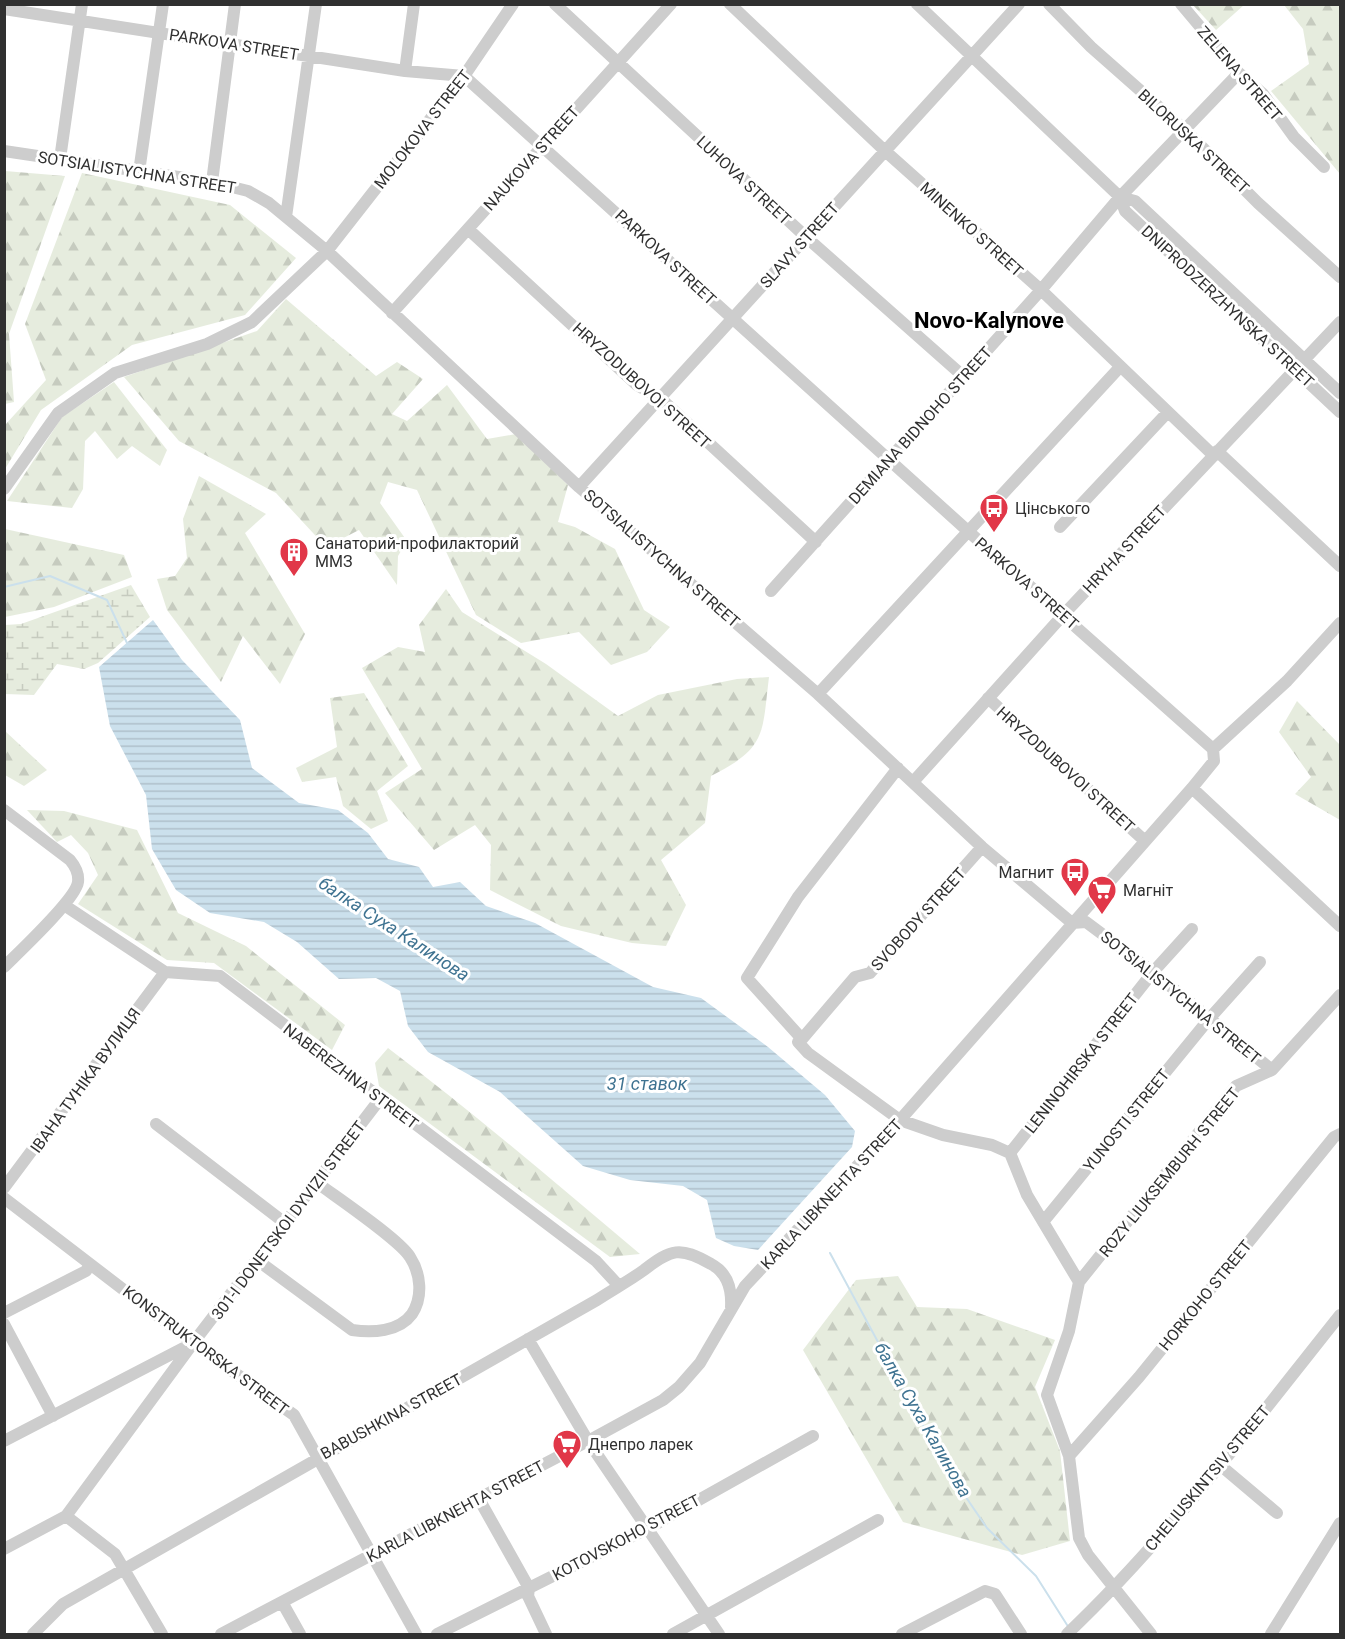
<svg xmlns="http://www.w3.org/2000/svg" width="1345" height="1639" font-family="Roboto,sans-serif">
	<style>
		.forest { fill: url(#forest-firs) }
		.wetland { fill: url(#wetland-marsh) }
		.water { fill: url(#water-rules) }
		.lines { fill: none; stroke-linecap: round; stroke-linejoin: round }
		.stream { stroke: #cbe0ec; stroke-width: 2 }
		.minor { stroke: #cdcdcd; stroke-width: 12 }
		.labels { text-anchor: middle; stroke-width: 6; stroke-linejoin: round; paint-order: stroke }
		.street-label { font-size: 16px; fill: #303030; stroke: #fff }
		.poi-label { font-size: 16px; fill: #303030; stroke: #fff; text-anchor: start }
		.water-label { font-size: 18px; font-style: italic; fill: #3f7391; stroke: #fff }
		.district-label { font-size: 22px; font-weight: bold; fill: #000; stroke: #fff }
	</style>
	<defs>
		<pattern id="forest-firs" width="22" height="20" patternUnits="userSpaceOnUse" patternTransform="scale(1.5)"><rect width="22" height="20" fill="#e6ecde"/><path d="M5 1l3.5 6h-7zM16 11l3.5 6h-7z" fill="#c6cbbf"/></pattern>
		<pattern id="wetland-marsh" width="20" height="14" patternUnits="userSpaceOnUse" patternTransform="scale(1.5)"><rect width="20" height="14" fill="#e6ecde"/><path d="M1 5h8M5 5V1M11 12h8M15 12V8" fill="none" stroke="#c6cbbf"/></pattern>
		<pattern id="water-rules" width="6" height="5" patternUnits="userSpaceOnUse" patternTransform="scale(1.5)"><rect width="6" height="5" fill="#cbe0ec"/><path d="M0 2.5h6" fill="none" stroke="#afc0cb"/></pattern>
	</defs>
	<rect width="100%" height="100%" fill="#fff"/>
	<path class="forest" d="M1193,5h51l-28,25z
		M1284,5h56v169l-69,-83 38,-27 -6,-35z
		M5,171l60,5 -56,158 5,68 -9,2z
		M82,173l148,32 66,53 -51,57 -113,30 -91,65 -36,59v-44l41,-45 -21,-56z
		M286,299l90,77 21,-14 26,17 -31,35 15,7 40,-36 40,54 29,-5 52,51 -10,37 17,5 40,22 29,61 26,17 -23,25 -36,13 -32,-33 -58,11 -45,-28 -59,-125 -29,-8 -8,21 27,38 -9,15 -1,29 -38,-55 -33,17 -50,-54 -97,-52 -55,-64 133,-46z
		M114,382l53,68 -7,16 -28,-20 -15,13 -22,-28 -10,10 -2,48 -11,19 -65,-7 55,-84z
		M199,476l67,38 -21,19 60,101 -25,50 -37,-48 -22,46 -54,-72 -10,-31 18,-3 12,-18 -4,-39z
		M5,529l119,26 8,22 -78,30 -49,10z
		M446,589l16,23 84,52 72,52 40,-21 79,-16 32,-2c-7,57 -2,71 -58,99l-6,47 -44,37 25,45 -20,41 -34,-3 -71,-17 -71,-36 1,-45 -16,-20 -41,25 -49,-57 37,-24 -60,-101 36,-21 27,5 -6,-27z
		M364,693l44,73 -31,25 11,30 -17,8 -28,-23 -7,-29 -34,5 -6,-14 41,-21 -7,-49z
		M1297,701l43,44v75l-45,-26 16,-17 -32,-45z
		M5,731l42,39 -23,16 -19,-11z
		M27,810l37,1 73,19 41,83 68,33 99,79 -13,25 -118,-87 -47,-3 -89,-56 20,-29 -10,-22 -17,-18 -14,7z
		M388,1048c86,65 169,136 252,206l-30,3 -231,-171 -4,-23z
		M898,1276l19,31 50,2 88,31 -20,47 25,64 10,90 -48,14 -119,-33 -100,-172 53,-70z"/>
	<path class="wetland" d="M131,585l19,32 -52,46 -14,6 -27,-5 -23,31 -29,-1v-69l16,-1z"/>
	<path class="water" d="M153,620l29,40 58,60 12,48 47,35 39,7 30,23 20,26 31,8 14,20 27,-5 26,24 49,17 118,64 48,11 67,49 57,48 30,36 -3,16 -94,103 -24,-4 -18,-8 -9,-38 -24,-14 -53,-6 -47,-14 -83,-74 -72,-40 -20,-26 -8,-35 -24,-13 -37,1 -42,-37 -33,-20 -54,-9 -34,-23 -24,-41 -6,-54 -36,-69 -11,-59z"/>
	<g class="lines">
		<path class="stream" d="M4,587l46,-11 57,24 20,43
			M830,1253l116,215 41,60 49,48 33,52"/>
		<path class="minor" d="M555,4l251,233 157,139
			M730,4l154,146 157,140 172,165
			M917,4l203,193 5,14 215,201
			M1049,4l42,43 94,83 73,73 82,74
			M1181,4l58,69 24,21 31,43 30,30
			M4,9l401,62 59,5 505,456 244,217
			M405,71l9,-67
			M4,151l208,31 36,9 21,12 58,48 252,236 239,207 164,153 90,76 14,-1 67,50 119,98
			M60,159l22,-155
			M139,172l24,-168
			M212,182l23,-178
			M1120,197l15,4 205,192
			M286,217l30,-213
			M468,229l169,156 23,13 156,144
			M392,313l279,-309
			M1217,451l123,115
			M579,487l440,-483
			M4,489l54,-76 57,-40 92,-29 45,-22 75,-71 137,-175 49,-72
			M1060,527l108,-115
			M771,591l270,-301 79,-93 119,-124
			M818,694l302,-327
			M988,698l157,143
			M898,768l-100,129 -51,81 55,61 -4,3 10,11 92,67 43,15 49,10 18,8 17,42 52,87 -10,49 -22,64 22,61 10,82 9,17 63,79
			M913,782l151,-168 276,-292
			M1192,788l148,138
			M4,810l66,50c5,6 9,14 8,22 -2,17 -59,70 -74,85
			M64,905l101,67 55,4 376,285 23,25
			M802,1039l53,-62 15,-4 112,-126
			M156,1124l129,99
			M1010,1153l143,-181 39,-43
			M4,1188l161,-216
			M4,1198l189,145 101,72 122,219
			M1043,1222l166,-203 51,-57
			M257,1260l95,70c20,3 47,2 60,-16 11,-17 9,-40 -2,-57 -11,-18 -74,-60 -94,-75
			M1079,1282l157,-196 36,-16 68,-75
			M4,1313l82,-42 4,-7
			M4,1324l49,92
			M528,1339l60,102 131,193
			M4,1441l189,-98 187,-244
			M1069,1456l70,-79 195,-240 6,-3
			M1220,1465l57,48
			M479,1499l50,89 -1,8 18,38
			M66,1516l49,38 47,80
			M4,1549l62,-33 125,-170
			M282,1602l18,32
			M33,1634l30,-30 534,-304c15,-10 32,-19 47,-30 27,-21 36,-24 67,-6 17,9 21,25 20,43
			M221,1634l367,-193 75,-41 16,-13 21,-24 45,-77 155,-166 292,-332 22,-27 -1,-12 74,-68 53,-58
			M437,1634l210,-105 166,-93
			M673,1634l205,-114
			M902,1634l83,-43 10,3 26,40
			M1067,1634c101,-96 186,-210 273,-319
			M1271,1634l69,-111"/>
	</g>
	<defs>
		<g id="bus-pin" transform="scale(1.5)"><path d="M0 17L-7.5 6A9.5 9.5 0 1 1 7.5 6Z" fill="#e13748" stroke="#fff"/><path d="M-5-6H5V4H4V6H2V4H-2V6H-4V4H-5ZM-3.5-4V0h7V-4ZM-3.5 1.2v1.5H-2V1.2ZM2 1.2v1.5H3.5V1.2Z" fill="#fff"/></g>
		<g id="building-pin" transform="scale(1.5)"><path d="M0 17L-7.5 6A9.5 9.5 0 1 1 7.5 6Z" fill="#e13748" stroke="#fff"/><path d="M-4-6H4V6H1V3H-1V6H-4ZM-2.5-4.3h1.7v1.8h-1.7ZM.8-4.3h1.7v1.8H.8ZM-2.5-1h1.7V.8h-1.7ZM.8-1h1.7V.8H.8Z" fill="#fff"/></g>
		<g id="supermarket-pin" transform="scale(1.5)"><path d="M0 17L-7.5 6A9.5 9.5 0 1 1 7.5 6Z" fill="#e13748" stroke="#fff"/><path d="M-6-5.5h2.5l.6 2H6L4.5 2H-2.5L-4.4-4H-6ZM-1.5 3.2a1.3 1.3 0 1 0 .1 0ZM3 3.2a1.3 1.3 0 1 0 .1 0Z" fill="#fff"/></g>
	</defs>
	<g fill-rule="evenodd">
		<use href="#bus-pin" x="994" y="508"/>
		<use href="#building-pin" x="294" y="552"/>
		<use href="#bus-pin" x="1075" y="872"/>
		<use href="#supermarket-pin" x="1102" y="890"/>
		<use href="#supermarket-pin" x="567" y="1444"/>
	</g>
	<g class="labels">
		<g class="street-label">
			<text transform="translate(234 44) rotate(9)" y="6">PARKOVA STREET</text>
			<text transform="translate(1240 73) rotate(49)" y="6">ZELENA STREET</text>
			<text transform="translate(422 129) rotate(-52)" y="6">MOLOKOVA STREET</text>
			<text transform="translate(1194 141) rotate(43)" y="6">BILORUSKA STREET</text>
			<text transform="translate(531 158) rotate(-48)" y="6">NAUKOVA STREET</text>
			<text transform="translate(137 172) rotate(9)" y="6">SOTSIALISTYCHNA STREET</text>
			<text transform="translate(744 180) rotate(43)" y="6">LUHOVA STREET</text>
			<text transform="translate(972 229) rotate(42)" y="6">MINENKO STREET</text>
			<text transform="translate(799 245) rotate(-48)" y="6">SLAVY STREET</text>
			<text transform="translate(666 257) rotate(43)" y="6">PARKOVA STREET</text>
			<text transform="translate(1228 306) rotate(43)" y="6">DNIPRODZERZHYNSKA STREET</text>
			<text transform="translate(642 385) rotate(42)" y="6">HRYZODUBOVOI STREET</text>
			<text transform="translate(920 425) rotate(-48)" y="6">DEMIANA BIDNOHO STREET</text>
			<text transform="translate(1124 549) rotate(-47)" y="6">HRYHA STREET</text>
			<text transform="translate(662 558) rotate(41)" y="6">SOTSIALISTYCHNA STREET</text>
			<text transform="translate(1027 583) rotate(41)" y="6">PARKOVA STREET</text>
			<text transform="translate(1066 769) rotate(42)" y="6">HRYZODUBOVOI STREET</text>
			<text transform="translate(918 919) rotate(-48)" y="6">SVOBODY STREET</text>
			<text transform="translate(1181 997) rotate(39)" y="6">SOTSIALISTYCHNA STREET</text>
			<text transform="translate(1081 1063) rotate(-52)" y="6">LENINOHIRSKA STREET</text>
			<text transform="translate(351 1076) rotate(37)" y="6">NABEREZHNA STREET</text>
			<text transform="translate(85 1080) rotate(-54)" y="6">ІВАНА ТУНІКА ВУЛИЦЯ</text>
			<text transform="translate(1126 1120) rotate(-51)" y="6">YUNOSTI STREET</text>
			<text transform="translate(1169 1172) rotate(-51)" y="6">ROZY LIUKSEMBURH STREET</text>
			<text transform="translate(831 1194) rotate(-47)" y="6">KARLA LIBKNEHTA STREET</text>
			<text transform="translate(288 1220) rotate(-53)" y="6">301-I DONETSKOI DYVIZII STREET</text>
			<text transform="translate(1205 1295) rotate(-51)" y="6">HORKOHO STREET</text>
			<text transform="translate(206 1350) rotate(37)" y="6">KONSTRUKTORSKA STREET</text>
			<text transform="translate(391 1416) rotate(-29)" y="6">BABUSHKINA STREET</text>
			<text transform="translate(1207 1478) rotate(-50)" y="6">CHELIUSKINTSIV STREET</text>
			<text transform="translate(455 1511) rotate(-28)" y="6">KARLA LIBKNEHTA STREET</text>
			<text transform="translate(626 1537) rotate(-28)" y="6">KOTOVSKOHO STREET</text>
		</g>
		<g class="poi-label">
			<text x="1015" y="514">Цінського</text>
			<text x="315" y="549">Санаторий-профилакторий<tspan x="315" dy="18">ММЗ</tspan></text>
			<text x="1054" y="878" text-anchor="end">Магнит</text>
			<text x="1123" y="896">Магніт</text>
			<text x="588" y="1450">Днепро ларек</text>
		</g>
		<g class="water-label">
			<text transform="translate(394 929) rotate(33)" y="6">балка Суха Калинова</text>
			<text x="647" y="1090">31 ставок</text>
			<text transform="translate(923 1420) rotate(60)" y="6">балка Суха Калинова</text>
		</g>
		<g class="district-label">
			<text x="989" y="328">Novo-Kalynove</text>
		</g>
	</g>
	<rect width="1345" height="1639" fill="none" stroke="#303030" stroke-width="12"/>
</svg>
